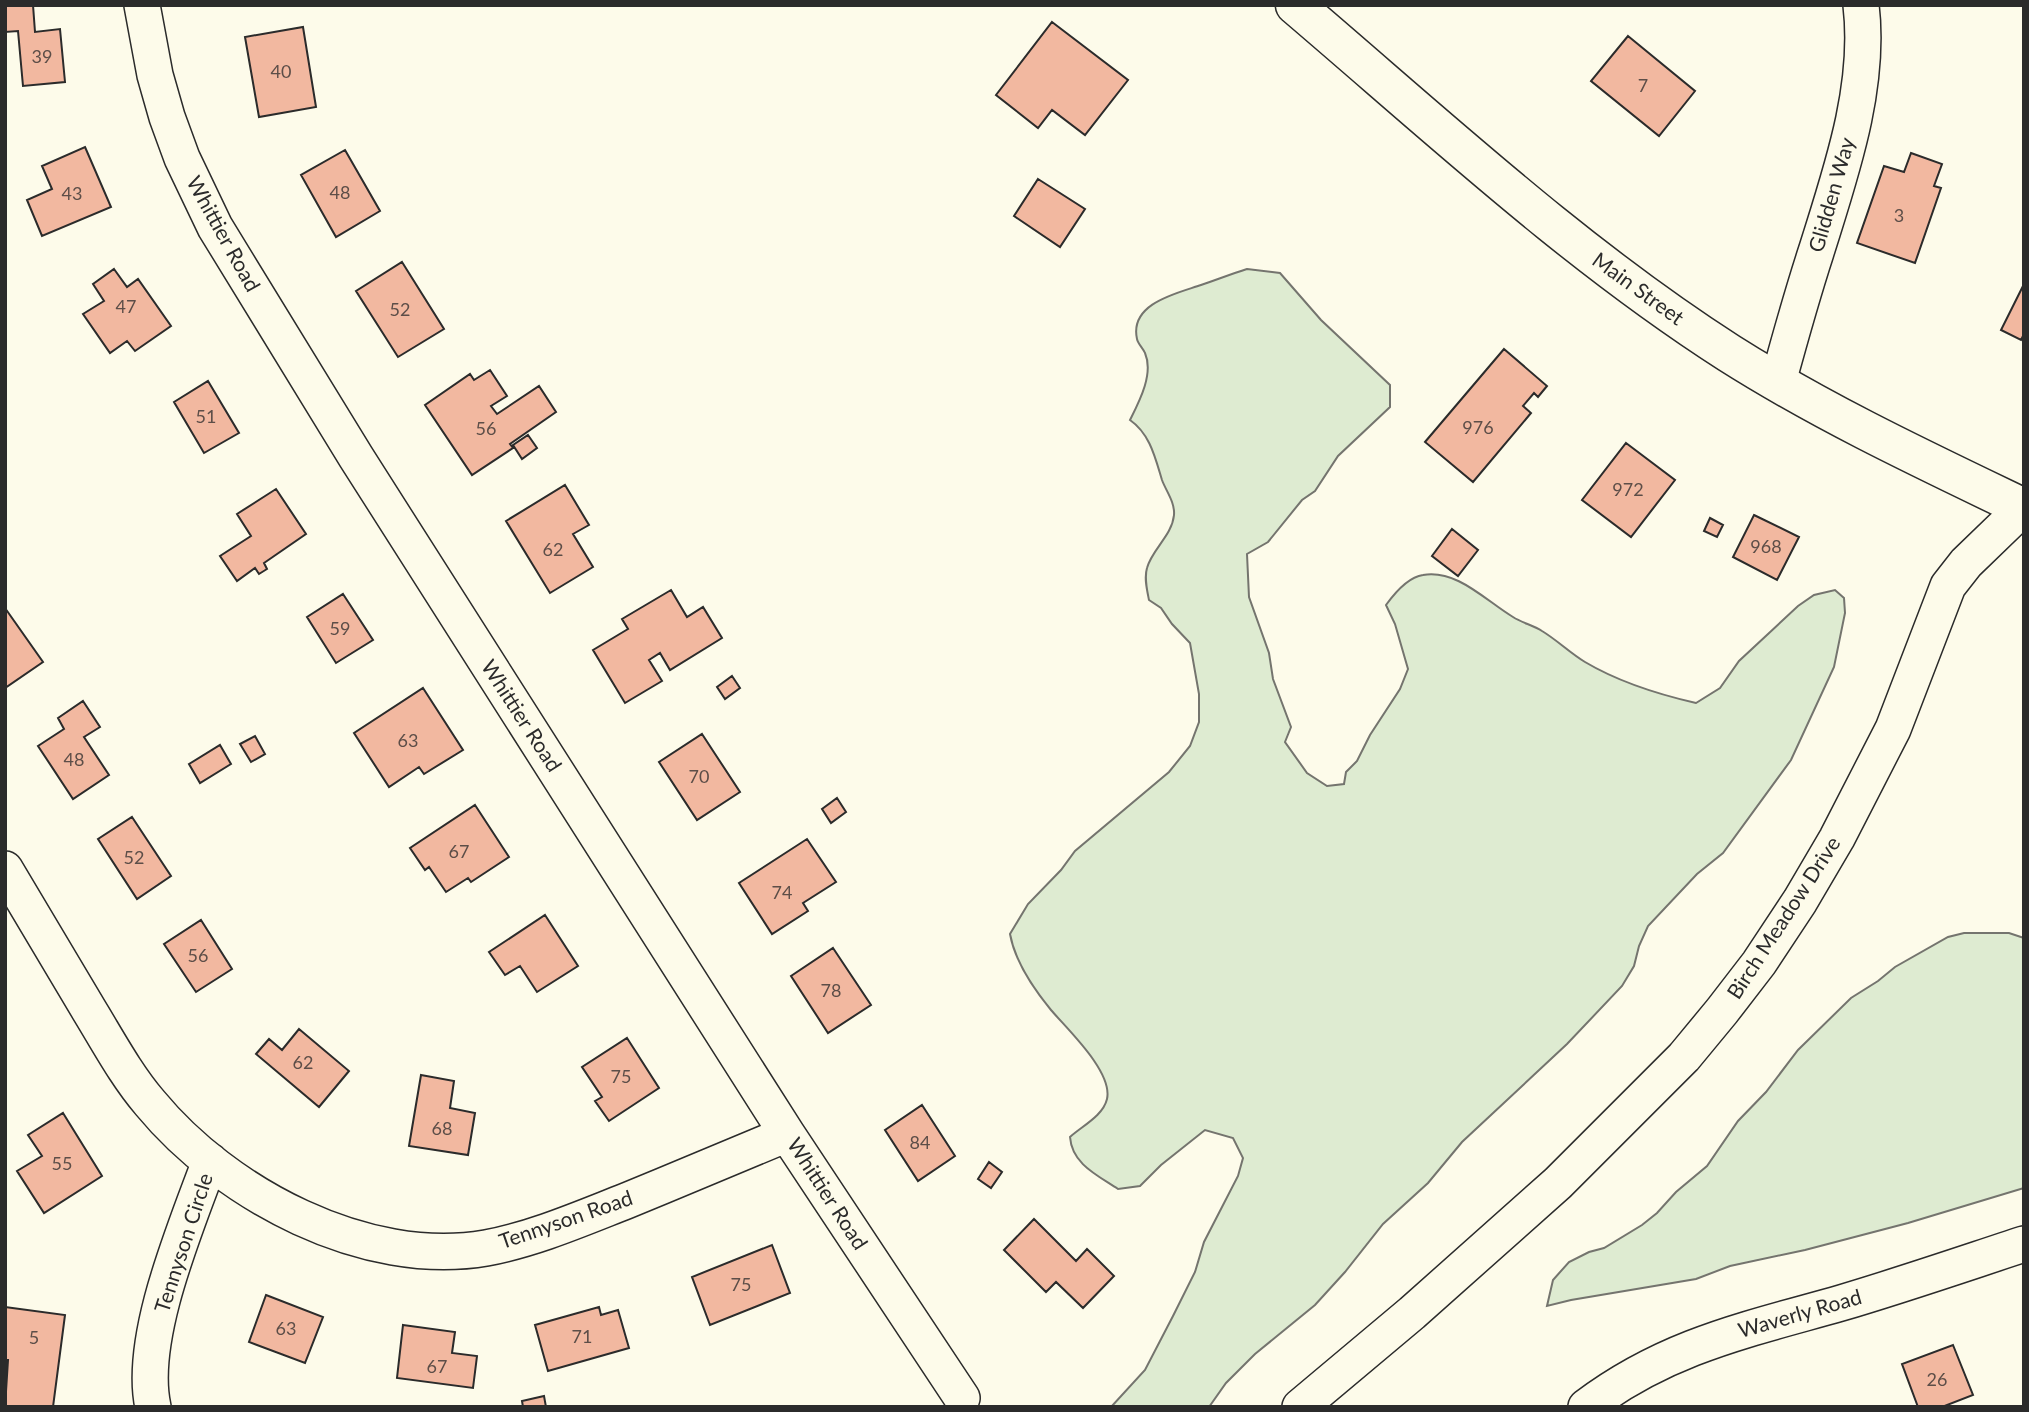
<svg xmlns="http://www.w3.org/2000/svg" width="2029" height="1412" font-family="Lato,sans-serif">
	<style>
		.green { fill: #deebd1; stroke: #74746e; stroke-width: 2 }
		.building { fill: #f2b8a0; stroke: #2b2b2b; stroke-width: 2 }
		.lines { fill: none; stroke-linecap: round; stroke-linejoin: round }
		.minor-casing { stroke: #2b2b2b; stroke-width: 38 }
		.primary-casing { stroke: #2b2b2b; stroke-width: 41 }
		.minor { stroke: #fdfbea; stroke-width: 35 }
		.primary { stroke: #fdfbea; stroke-width: 38 }
		.labels { text-anchor: middle; stroke-width: 5; stroke-linejoin: round; paint-order: stroke }
		.number-label { font-size: 18px; fill: #5d4e48 }
		.street-label { font-size: 21px; fill: #2b2b2b; stroke: #fdfbea }
	</style>
	<rect width="100%" height="100%" fill="#fdfbea"/>
	<path class="green" d="M1247,269l33,4 41,47 69,65v22l-52,49 -23,35 -13,9 -34,42 -21,12 2,43 20,56 4,26 18,48 -6,15 22,31 20,13 17,-2 2,-12 11,-11 13,-26 30,-46 8,-20 -13,-45 -9,-19c8,-11 22,-28 37,-30 34,-6 63,26 90,42 9,6 20,8 29,14 15,9 28,22 43,31 32,19 76,33 111,41l24,-15 19,-27 59,-55 16,-11 21,-5 9,8 1,15 -11,54 -43,93 -68,93 -26,21 -49,52 -9,20 -5,20 -12,20 -55,58 -105,98 -34,41 -45,41 -38,48 -30,33 -60,49 -29,29 -17,24h-98l34,-37 28,-54 22,-44 9,-30 34,-66 5,-18 -10,-20 -28,-8 -44,35 -21,21 -22,3c-21,-14 -46,-25 -48,-52 12,-11 33,-21 37,-38 6,-27 -39,-69 -56,-89 -18,-22 -36,-48 -41,-76l18,-30 33,-34 14,-19 94,-79 21,-26 9,-24v-28l-9,-51 -18,-19 -11,-16 -12,-8c-2,-10 -5,-22 -2,-32 5,-19 25,-32 27,-53 1,-13 -8,-24 -12,-35 -7,-23 -12,-46 -32,-60 9,-18 24,-46 15,-67 -2,-5 -7,-9 -8,-14 -8,-36 41,-46 64,-54 15,-5 30,-11 46,-16z
		M1964,933h45l15,5v250l-116,35 -103,27 -75,16 -34,13 -125,21 -24,6 6,-26 16,-18 20,-10 15,-4 38,-23 15,-12 19,-21 31,-26 31,-45 28,-29 32,-42 53,-52 27,-17 17,-14 53,-30z"/>
	<path class="building" d="M5,5h28l2,27 25,-3 5,53 -42,4 -5,-55 -13,1z
		M1052,22l76,58 -43,55 -33,-25 -14,18 -42,-33z
		M303,27l13,80 -57,10 -14,-80z
		M1628,36l67,55 -36,45 -68,-55z
		M85,147l26,60 -69,29 -15,-36 25,-11 -10,-23z
		M345,150l35,61 -44,26 -35,-62z
		M1911,153l31,11 -8,22 7,2 -26,75 -58,-20 27,-77 20,6z
		M1038,179l47,30 -25,38 -46,-31z
		M402,262l42,67 -46,28 -42,-66z
		M114,269l13,18 11,-8 33,47 -36,25 -8,-10 -17,12 -27,-39 21,-13 -11,-17z
		M2024,284v50l-3,6 -20,-10z
		M1504,349l43,37 -9,11 -4,-4 -11,13 8,7 -58,69 -48,-40z
		M490,370l17,26 -16,10 6,8 42,-28 17,26 -46,32 3,4 -41,27 -47,-70 45,-31 4,6z
		M208,381l31,52 -35,20 -30,-51z
		M528,435l9,13 -15,11 -9,-14z
		M1626,443l49,37 -44,57 -49,-37z
		M565,485l24,40 -16,9 20,33 -43,26 -44,-72z
		M276,489l30,45 -42,29 3,6 -8,5 -4,-6 -18,13 -17,-25 31,-20 -14,-22z
		M1754,515l45,22 -22,43 -44,-23z
		M1710,518l13,7 -6,12 -13,-6z
		M1452,529l26,21 -20,26 -26,-20z
		M671,590l16,27 16,-10 19,31 -52,32 -10,-17 -11,7 13,21 -37,22 -32,-53 35,-21 -6,-10z
		M343,594l30,46 -37,23 -29,-46z
		M5,608l38,54 -38,26z
		M732,676l8,12 -15,11 -8,-12z
		M423,688l40,62 -39,24 -5,-7 -30,20 -35,-54z
		M83,701l17,26 -16,10 25,38 -36,24 -35,-53 26,-17 -6,-11z
		M702,734l38,58 -43,28 -38,-58z
		M255,736l10,18 -14,8 -11,-18z
		M220,745l11,19 -31,19 -11,-19z
		M837,798l9,14 -15,11 -9,-14z
		M475,805l34,52 -38,25 -3,-4 -22,14 -17,-25 -4,3 -15,-22z
		M132,817l39,59 -34,23 -39,-60z
		M807,839l29,43 -33,21 5,8 -36,23 -33,-51z
		M545,915l33,51 -41,26 -17,-26 -15,9 -16,-23z
		M201,920l31,49 -36,23 -32,-48z
		M833,948l38,57 -43,28 -37,-57z
		M299,1029l50,42 -30,36 -63,-53 13,-15 13,11z
		M627,1038l32,50 -50,33 -14,-20 7,-4 -20,-30z
		M421,1075l33,6 -4,27 25,5 -7,42 -59,-9z
		M922,1105l33,51 -37,25 -33,-51z
		M63,1113l39,63 -58,37 -27,-42 25,-15 -14,-21z
		M989,1162l13,10 -11,16 -13,-9z
		M1034,1219l42,42 11,-12 27,27 -31,32 -27,-26 -10,10 -42,-42z
		M772,1245l18,48 -80,32 -18,-48z
		M266,1295l57,22 -18,46 -56,-21z
		M5,1307l60,8 -12,92h-48l3,-47h-3z
		M599,1307l2,8 17,-5 11,38 -81,23 -13,-46z
		M403,1325l52,7 -3,21 25,3 -4,32 -76,-10z
		M1953,1345l20,50 -31,12h-24l-16,-43z
		M544,1396l2,11h-23l-1,-6z"/>
	<g class="lines">
		<g class="minor-casing">
			<path id="minor" d="M142,5l13,70 12,42 15,41 33,69 141,230 431,677 175,264
				M1778,382c12,-44 24,-87 38,-130 24,-77 55,-164 45,-247
				M5,869c28,47 56,94 84,141 19,31 37,65 61,93 75,91 215,166 336,145 48,-9 94,-29 140,-47 54,-22 108,-45 161,-67
				M153,1407c-15,-69 33,-180 57,-246
				M1300,1407l112,-94 146,-130 126,-126 38,-46 37,-48 41,-62 37,-63 56,-109 55,-143 18,-23 58,-56
				M1586,1407c81,-61 160,-77 255,-104 61,-18 122,-39 183,-59"/>
		</g>
		<g class="primary-casing">
			<path id="primary" d="M1295,5c141,120 278,248 434,348 93,59 195,107 295,155"/>
		</g>
		<use href="#minor" class="minor"/>
		<use href="#primary" class="primary"/>
	</g>
	<g class="labels">
		<g class="number-label">
			<text x="42" y="63">39</text>
			<text x="281" y="78">40</text>
			<text x="1643" y="92">7</text>
			<text x="340" y="199">48</text>
			<text x="72" y="200">43</text>
			<text x="1899" y="222">3</text>
			<text x="126" y="313">47</text>
			<text x="400" y="316">52</text>
			<text x="206" y="423">51</text>
			<text x="1478" y="434">976</text>
			<text x="486" y="435">56</text>
			<text x="1628" y="496">972</text>
			<text x="1766" y="553">968</text>
			<text x="553" y="556">62</text>
			<text x="340" y="635">59</text>
			<text x="408" y="747">63</text>
			<text x="74" y="766">48</text>
			<text x="699" y="783">70</text>
			<text x="459" y="858">67</text>
			<text x="134" y="864">52</text>
			<text x="782" y="899">74</text>
			<text x="198" y="962">56</text>
			<text x="831" y="997">78</text>
			<text x="303" y="1069">62</text>
			<text x="621" y="1083">75</text>
			<text x="442" y="1135">68</text>
			<text x="920" y="1149">84</text>
			<text x="62" y="1170">55</text>
			<text x="741" y="1291">75</text>
			<text x="286" y="1335">63</text>
			<text x="582" y="1343">71</text>
			<text x="34" y="1344">5</text>
			<text x="437" y="1373">67</text>
			<text x="1937" y="1386">26</text>
		</g>
		<g class="street-label">
			<text transform="translate(1832 195) rotate(-74)" y="7">Glidden Way</text>
			<text transform="translate(223 234) rotate(61)" y="7">Whittier Road</text>
			<text transform="translate(1638 289) rotate(36)" y="7">Main Street</text>
			<text transform="translate(521 716) rotate(57)" y="7">Whittier Road</text>
			<text transform="translate(1784 918) rotate(-57)" y="7">Birch Meadow Drive</text>
			<text transform="translate(827 1194) rotate(57)" y="7">Whittier Road</text>
			<text transform="translate(566 1220) rotate(-19)" y="7">Tennyson Road</text>
			<text transform="translate(184 1243) rotate(-72)" y="7">Tennyson Circle</text>
			<text transform="translate(1800 1314) rotate(-16)" y="7">Waverly Road</text>
		</g>
	</g>
	<rect width="2029" height="1412" fill="none" stroke="#2b2b2b" stroke-width="14"/>
</svg>
